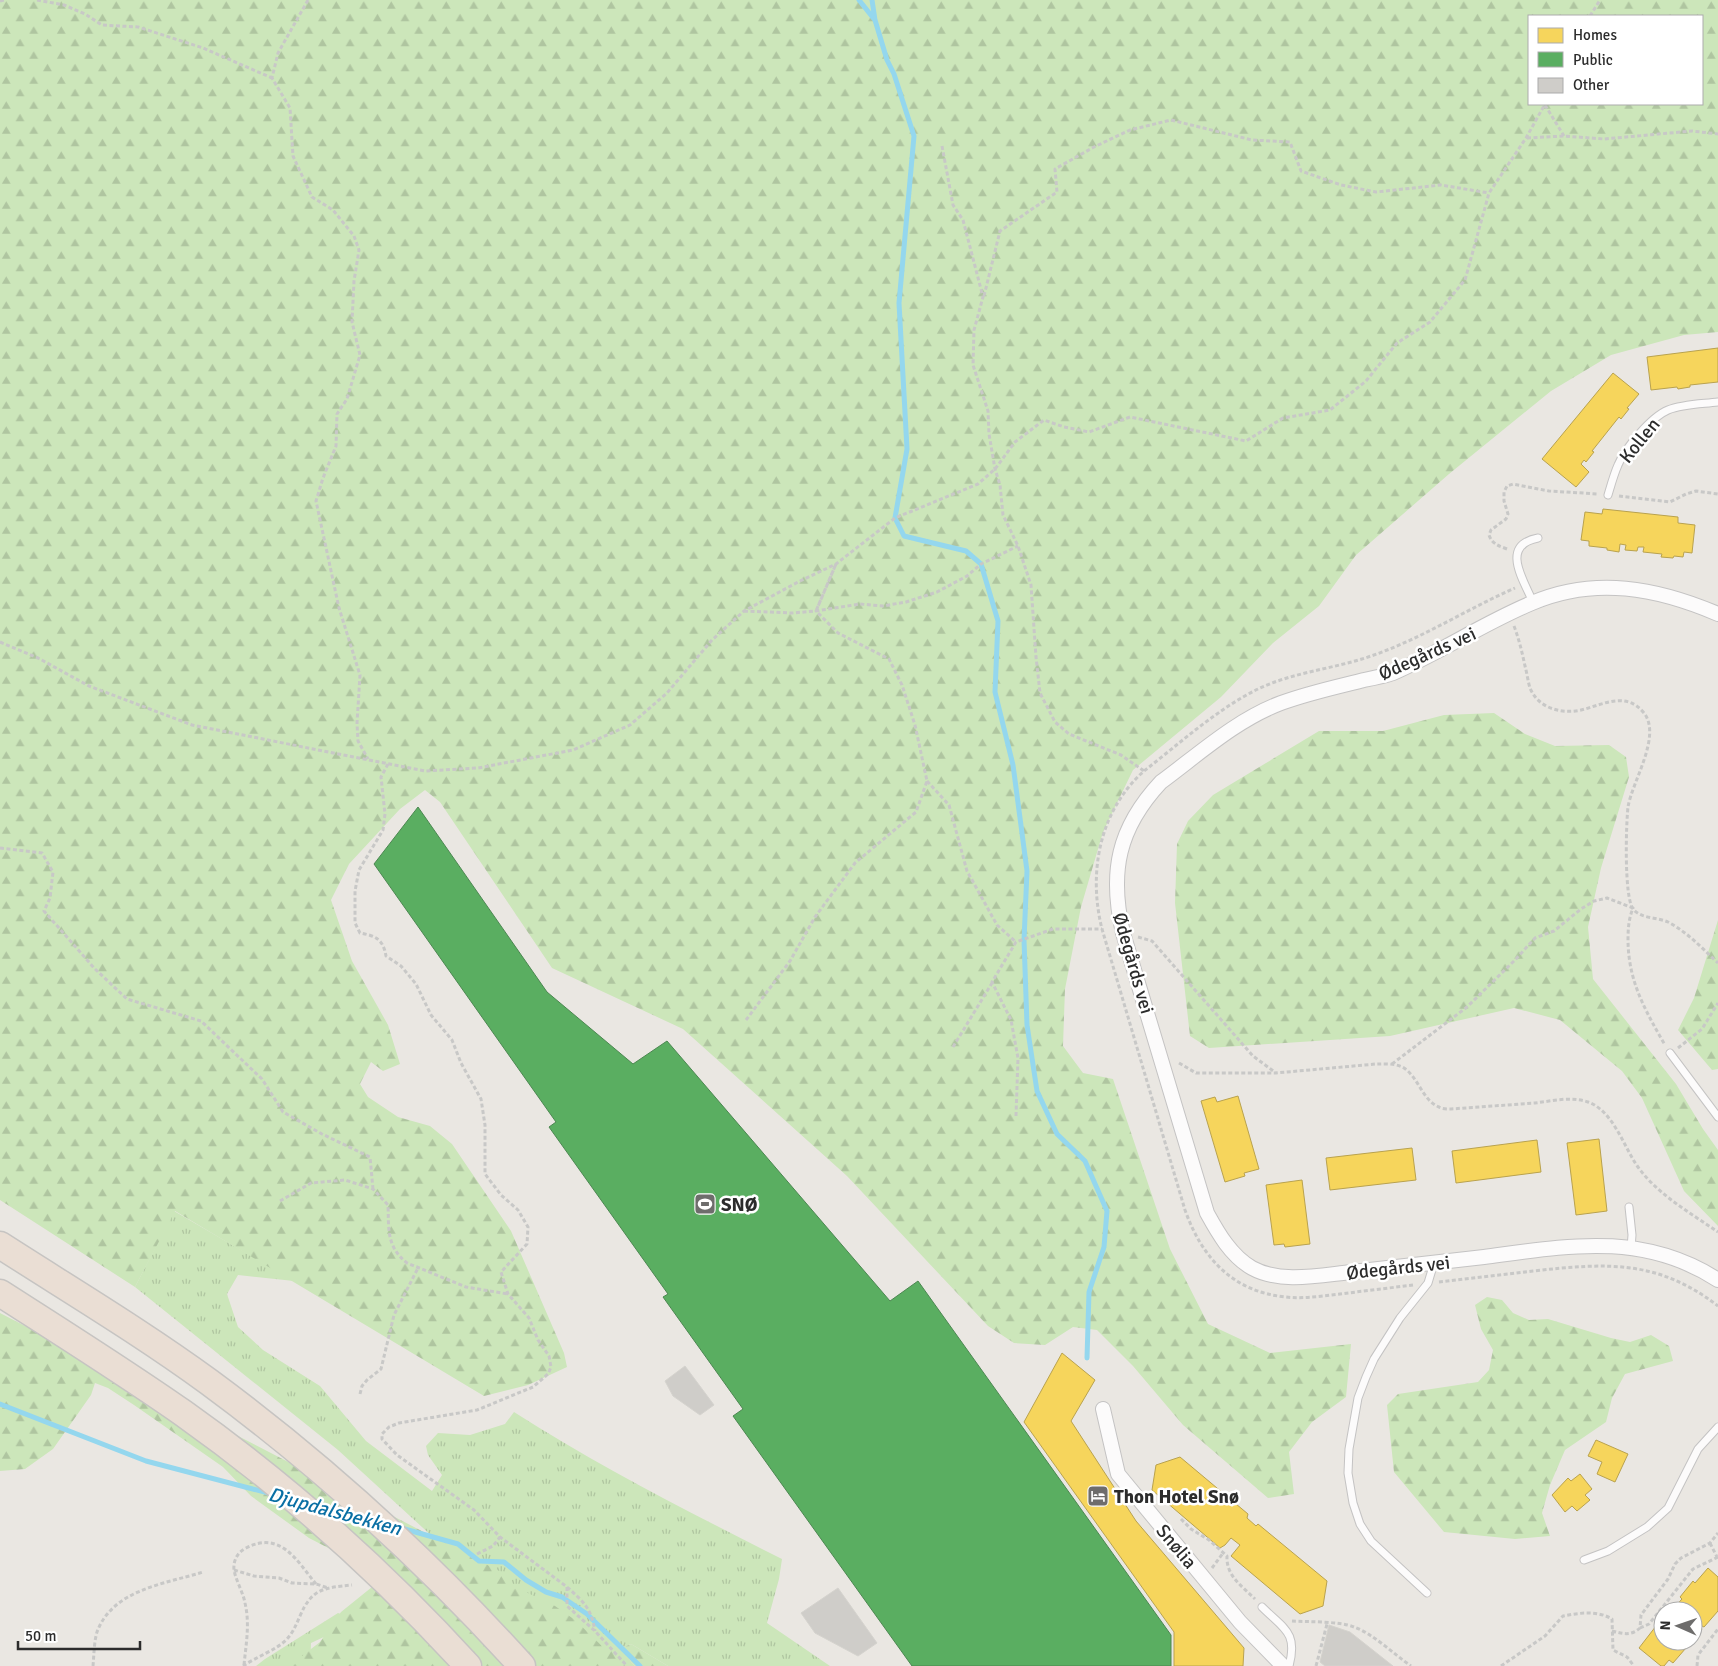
<svg xmlns="http://www.w3.org/2000/svg" width="1718" height="1666" font-family="Signika,sans-serif">
	<style>
		.grass { fill: url(#grass-tufts) }
		.forest { fill: url(#forest-firs); fill-rule: evenodd }
		.homes { fill: #f6d55c; stroke: #b9a24e }
		.public { fill: #5aae61; stroke: #4c8751 }
		.lines { fill: none; stroke-linecap: round; stroke-linejoin: round }
		.stream { stroke: #94d7ee; stroke-width: 5 }
		.building { fill: #cfcdc9; stroke: #d5d3ce }
		.lane-casing { stroke: #c4c3c3; stroke-width: 9 }
		.street-casing { stroke: #c4c3c3; stroke-width: 16 }
		.highway-casing { stroke: #c6c4c2; stroke-width: 29 }
		.path { stroke: #c8c8c7; stroke-width: 3; stroke-dasharray: 4 2.5; stroke-linecap: butt }
		.lane { stroke: #fcfbfb; stroke-width: 7 }
		.street { stroke: #fcfbfb; stroke-width: 14 }
		.highway { stroke: #eaded4; stroke-width: 26 }
		.labels { text-anchor: middle; stroke-width: 5; stroke-linejoin: round; paint-order: stroke }
		.street-label { font-size: 19px; fill: #2c2c2c; stroke: #fff }
		.poi-label { font-size: 19px; font-weight: bold; fill: #2c2c2c; stroke: #fff; text-anchor: start }
		.water-label { font-size: 20px; font-style: italic; fill: #096fa4; stroke: #fff }
	</style>
	<defs>
		<pattern id="grass-tufts" width="24" height="20" patternUnits="userSpaceOnUse" patternTransform="scale(1.25)"><rect width="24" height="20" fill="#cce6ba"/><path d="M3 7l-1-3M5 7V3M7 7l1-3M15 17l-1-3M17 17v-4M19 17l1-3" fill="none" stroke="#afc5a0"/></pattern>
		<pattern id="forest-firs" width="22" height="20" patternUnits="userSpaceOnUse" patternTransform="scale(1.25)"><rect width="22" height="20" fill="#cce6ba"/><path d="M5 1l3.5 6h-7zM16 11l3.5 6h-7z" fill="#afc5a0"/></pattern>
	</defs>
	<rect width="100%" height="100%" fill="#eae7e2"/>
	<path class="grass" d="M174,1211l120,70 -56,-6 -11,19 11,33 25,23 57,36 46,55 66,50 10,-16 -14,-20 -2,-9 12,-13 32,2 35,-11 9,-12c86,55 177,101 268,147l-3,20 -12,44 63,43h-162l-37,-22 -7,3 7,15 4,4h-76l-52,-61 -169,-155 -203,-163z
		M338,1613l6,2 -18,21 -15,7 -1,23h-54l9,-7z"/>
	<path class="forest" d="M0,0h1718v332l-34,3 -73,20 -60,36 -102,83 -93,81 -37,51 -46,37 -52,54 -88,73 -30,62 -22,75 -16,82 -2,57 20,27 30,6 57,170 38,75 62,29 81,-9 -5,53 -34,25 -23,30 5,42 -26,4 -85,-73 -50,-59 -36,-36 -24,-3 -28,18 -31,-2 -26,-17 -141,-150 -164,-147 -131,-61 -112,-166 -15,-12 -25,19 -51,55 -18,36 21,61 36,64 12,39 -17,7 -12,-9 -11,22 8,13 30,20 32,9 22,18 59,87 53,122 3,14 -39,18 -44,11 -309,-185 -40,76 -135,-87zM1702,16v88h-173v-88z
		M1494,713l31,21 30,12 54,-1 17,12 3,20 -28,91 -13,59 5,52 83,105 27,45 15,21v76l-34,-35 -42,-93 -20,-27 -62,-51 -46,-12 -124,28 -181,12 -19,-12 -15,-133 2,-59 11,-23 25,-26 106,-64h64l61,-16z
		M1718,920v149l-6,1 -34,-40 16,-32z
		M1487,1297l15,3 11,13 16,7 19,-1 63,19 19,4 21,-7 18,11 4,15 -48,13 -13,24 -6,24 -41,28 -15,35 -8,28 8,23 -35,3 -71,-7 -50,-60 -7,-67 11,-11 80,-12 11,-12 4,-20 -12,-21 -6,-24z
		M0,1313l505,261 4,10 46,22 20,14 31,30h7l12,16h-336l31,-24 21,-30 31,-25 -4,-8 -30,-26 -29,-15 -58,-42 -28,-29 -89,-62 -26,-17 -13,-5 -4,12 -38,54 -28,20 -25,2z
		M631,1644l37,22h-33l-4,-4 -7,-15z"/>
	<path class="homes" d="M1718,348v34l-28,3v2l-12,2 -1,-2 -26,3 -4,-33z
		M1613,373l26,21 -12,14 2,1 -8,10 -2,-2 -27,34 2,1 -8,10 -2,-2 -3,4 8,8 -13,15 -34,-28z
		M1603,509l75,8v6l17,2 -3,28 -8,-1 -1,5 -9,-1 -1,2 -12,-1 1,-3 -19,-2 1,-5h-6l-1,4 -12,-1 1,-5 -6,-1 -1,8 -12,-2v-2l-18,-2v-5l-8,-1 4,-28 17,2z
		M1238,1096l21,73 -15,4 1,3 -20,6 -24,-81 14,-4 2,5z
		M1599,1139l8,72 -31,4 -9,-72z
		M1537,1140l4,32 -85,11 -4,-32z
		M1412,1148l4,32 -86,10 -4,-32z
		M1302,1180l8,64 -25,3 -1,-3 -10,1 -8,-60z
		M1062,1353l33,27 -24,41 65,100 108,127 -1,18h-69v-34l-150,-210z
		M1596,1440l32,14 -13,28 -18,-8 5,-12 -14,-6z
		M1180,1457l68,57 -1,4 9,8 2,-2 69,57 -4,25 -23,8 -69,-58 9,-11 -9,-7 -6,7 -5,3 -68,-58 4,-25z
		M1580,1474l12,15 -7,6 5,5 -13,11 -5,-5 -7,6 -13,-17 16,-17 3,3z
		M1708,1568l10,9v34l-14,16 -2,-1 -2,2 2,1 -9,11v-29h-22l11,-12 -2,-2 13,-16 2,2z
		M1663,1617v24h29l-19,22 -4,-3 -5,6h-3l-22,-18z"/>
	<path class="public" d="M418,807l129,185 86,72 34,-23 223,260 28,-20 253,354v31h-259l-179,-250 10,-7 -80,-112 5,-3 -119,-167 7,-5 -182,-258z"/>
	<g class="lines">
		<path class="stream" d="M859,0l15,19
			M872,0l3,20 12,40 7,14 20,62 -15,167 8,146 -12,69 9,18 62,15 15,13 17,57 -3,71 18,73 14,106 -3,69 3,85 10,66 20,43 28,27 22,50 -3,36 -15,45 -2,66
			M0,1404l146,57 126,33
			M319,1507l40,10
			M401,1528l57,16 21,17 25,1 22,18 20,12 16,5 25,17 53,52"/>
	</g>
	<path class="building" d="M685,1366l29,39 -14,10 -27,-19 -8,-15z
		M838,1588l39,55 -19,13 -43,-23 -14,-20z
		M1329,1625l21,7 43,34h-68l-5,-4z"/>
	<g class="lines">
		<g class="lane-casing">
			<path id="lane" d="M1608,495c3,-10 6,-21 10,-30 7,-17 33,-48 50,-55 15,-6 34,-6 50,-8
				M1533,602c-10,-23 -33,-57 5,-64
				M1670,1053l48,64
				M1629,1207l3,28 -1,13
				M1584,1560l24,-9 39,-24 21,-19 30,-59 20,-22
				M1427,1593l-56,-52 -11,-17 -7,-21 -5,-30 1,-24 9,-51 8,-21 8,-18 26,-41 28,-35 6,-20
				M1262,1607c22,22 36,25 27,59"/>
		</g>
		<g class="street-casing">
			<path id="street" d="M1718,614c-61,-26 -123,-38 -186,-11 -48,20 -91,49 -139,70 -9,3 -19,5 -29,7 -28,7 -56,13 -83,23 -45,17 -82,51 -120,79 -43,46 -52,90 -38,151l84,280c11,20 24,43 45,55 29,16 69,7 100,4 44,-5 88,-10 132,-15 83,-11 158,-26 234,23
				M1103,1409l15,65 122,148 43,44"/>
		</g>
		<g class="highway-casing">
			<path id="highway" d="M0,1245c70,45 142,88 209,137 114,84 218,179 313,284
				M0,1293c61,39 123,78 183,120 103,73 200,160 285,253"/>
		</g>
		<path class="path" d="M37,0l27,5 21,9 17,11 36,2 65,21 69,30
			M308,0l-30,53 -6,25 18,30 3,48 19,41 21,13 21,26 5,14 -5,31 -2,41 8,33 -13,44 -10,15 -1,32 -13,32 -7,23 23,107 21,67 -3,48 1,18 10,18
			M0,1l4,-1
			M1590,16l10,-16
			M1545,105l19,31
			M1527,138l37,-2 40,3 88,-8 26,3
			M942,146l11,59 10,15 20,77 -9,33 -1,35 15,46 1,23 6,35 5,16 3,30 15,31 13,39 5,72 4,36 15,29 14,12 52,21 23,16
			M984,296l16,-65 57,-39 -2,-23 39,-22 36,-17 41,-10 81,20 38,2 11,29 40,14 35,7 65,-7 48,8
			M1619,496l51,6 16,-8 10,-3 22,3
			M1507,549c-8,-3 -15,-5 -18,-14l2,-5 15,-11 2,-5 -4,-13v-9l3,-6 6,-2 36,7 49,3
			M744,611l48,2 24,-2 44,-7 23,2 23,-4 31,-10 30,-16 14,-12 37,-18
			M1514,626c5,13 8,26 11,40 2,7 3,16 5,22 9,22 35,27 55,21 21,-6 42,-17 59,4 18,23 -12,69 -16,94 -2,18 -4,89 5,102 8,10 24,8 35,13 19,10 34,26 50,41
			M0,642l38,16 51,28 103,39 177,35 56,11 53,-3 95,-18 57,-25 37,-32 45,-53 32,-29 56,-30 36,-17 59,-46 83,-34 17,-15 20,-27 29,-22 20,7 25,5 41,-15 116,24 37,-23 47,-8 36,-29 31,-38 33,-21 35,-42 24,-87 37,-55 19,-34
			M388,764l-7,13 4,37 -2,16 -24,40 -4,21v32l5,10c16,3 23,6 26,23l15,10 15,18 15,31 21,25 9,23 20,36 4,26v49l16,21 17,15 10,17 -1,17 -26,28 7,22 21,24 9,22 11,16 2,11 -3,7 -15,13 -56,23 -78,13 -10,4 -7,7v5l15,16 77,55 26,27 67,50v19l28,25 32,35
			M927,781l22,24 18,66 30,54 19,17
			M0,848l42,5 11,19 -3,26 -6,13 51,58 32,30 74,22 61,58 21,33 39,22 48,23 3,32
			M1138,937l14,4 101,115 23,17
			M746,1020l44,-59 25,-44 40,-54 61,-51 11,-31 -12,-56 -13,-40 -13,-26 -51,-26 -22,-22 20,-47 -20,47
			M953,1047l39,-64
			M1678,1048l24,-19 16,-26
			M1179,1063l17,10h80l100,-9c9,0 20,-1 28,4 15,10 18,32 35,39 3,2 8,2 12,2 28,-2 56,-4 84,-6 17,-2 36,-7 53,-1 23,8 34,39 46,59 19,31 55,51 84,71
			M1392,1064l75,-57 48,-47 20,-22 19,-7 27,-22 13,-8 13,-3 26,10c-4,10 -5,20 -5,31 0,42 17,71 37,106
			M1016,1116l2,-58 -7,-38 -19,-38 24,-40 37,-13h49
			M280,1201l31,-18 34,-3 28,9 15,16c1,24 -2,41 19,58l59,24 42,7
			M1439,1282c31,-4 63,-7 94,-11 73,-8 124,-12 185,35
			M1413,1285c-24,3 -49,6 -73,9 -18,2 -36,5 -54,3 -53,-5 -84,-39 -101,-87l-83,-281c-14,-56 -3,-118 42,-158 35,-27 73,-62 114,-82 35,-17 76,-20 113,-33 50,-17 96,-47 144,-68
			M360,1394l2,-8 5,-6 14,-11 13,-54 24,-47
			M1181,1519l10,10 18,11 18,16c-1,20 15,30 28,43
			M1710,1543l7,14
			M477,1554l16,-8 7,-9
			M1212,1568l11,-15
			M234,1570l20,6 25,2 13,5 24,1 12,4
			M567,1587c17,15 24,21 28,44
			M1292,1621c17,1 47,0 62,6 18,6 41,28 57,39
			M1640,1628l9,-4 44,-55 25,-12
			M1612,1631c12,3 19,5 28,-3l1,-13 27,-36 7,-15 6,-6 29,-15 8,-10
			M244,1665c2,-21 6,-41 1,-62 -2,-11 -9,-22 -11,-33 -1,-10 4,-18 12,-22 35,-18 51,13 70,36
			M93,1666c1,-11 1,-24 4,-34 16,-43 68,-48 106,-60
			M243,1666c13,-9 33,-16 43,-26 7,-7 10,-15 14,-24 12,-28 24,-28 52,-31
			M1316,1666l11,-42
			M1501,1666l44,-30 18,-20c16,-3 34,-6 49,3l1,31 14,7 7,9
			M1697,1666l1,-11 20,-26"/>
		<use href="#lane" class="lane"/>
		<use href="#street" class="street"/>
		<use href="#highway" class="highway"/>
	</g>
	<defs>
		<g id="stadium-square" transform="scale(1.125)"><rect x="-9" y="-9" width="18" height="18" rx="4" fill="#6e6d6c" stroke="#fff"/><path d="M0-5a6.5 5 0 1 0 0 10a6.5 5 0 1 0 0-10ZM-3.5-1.8h7v3.6h-7Z" fill="#fff"/></g>
		<g id="hotel-square" transform="scale(1.125)"><rect x="-9" y="-9" width="18" height="18" rx="4" fill="#6e6d6c" stroke="#fff"/><path d="M-6-4.5h1.5V1H6V5H4.5V3h-9V5H-6ZM-4 0a1.8 1.8 0 1 1 3.6 0ZM.5 0V-2.5h3Q6-2.5 6 0Z" fill="#fff"/></g>
	</defs>
	<g fill-rule="evenodd">
		<use href="#stadium-square" x="705" y="1204"/>
		<use href="#hotel-square" x="1098" y="1496"/>
	</g>
	<g class="labels">
		<g class="street-label">
			<text transform="translate(1639 440) rotate(-51)" y="7">Kollen</text>
			<text transform="translate(1427 653) rotate(-24)" y="7">Ødegårds vei</text>
			<text transform="translate(1134 963) rotate(74)" y="7">Ødegårds vei</text>
			<text transform="translate(1398 1267) rotate(-6)" y="7">Ødegårds vei</text>
			<text transform="translate(1177 1546) rotate(50)" y="7">Snølia</text>
		</g>
		<g class="poi-label">
			<text x="721" y="1211">SNØ</text>
			<text x="1114" y="1503">Thon Hotel Snø</text>
		</g>
		<g class="water-label">
			<text transform="translate(335 1511) rotate(15)" y="7">Djupdalsbekken</text>
		</g>
	</g>
	<rect x="1528" y="15" width="175" height="90" fill="#ffffff" stroke="#ababab"/>
	<rect x="1538" y="28" width="25" height="15" fill="#f6d55c" stroke="#ababab"/>
	<text x="1573" y="40" font-size="15" fill="#2c2c2c">Homes</text>
	<rect x="1538" y="52" width="25" height="15" fill="#5aae61" stroke="#ababab"/>
	<text x="1573" y="65" font-size="15" fill="#2c2c2c">Public</text>
	<rect x="1538" y="78" width="25" height="15" fill="#cfcdc9" stroke="#ababab"/>
	<text x="1573" y="90" font-size="15" fill="#2c2c2c">Other</text>
	<g transform="translate(1678 1626) rotate(272)"><circle r="24" fill="#ffffff" stroke="#ababab"/>
	<path d="M0-4L9 19L0 12L-9 19Z" fill="#6e6d6c"/>
	<text y="-8" font-size="14" font-weight="bold" text-anchor="middle" fill="#2c2c2c">N</text>
	</g>
	<path d="M18 1641v8h122v-8" fill="none" stroke="#2c2c2c" stroke-width="2.5"/>
	<text x="25" y="1641" font-size="15" fill="#2c2c2c" stroke="#ffffff" stroke-width="4" paint-order="stroke">50 m</text>
</svg>
